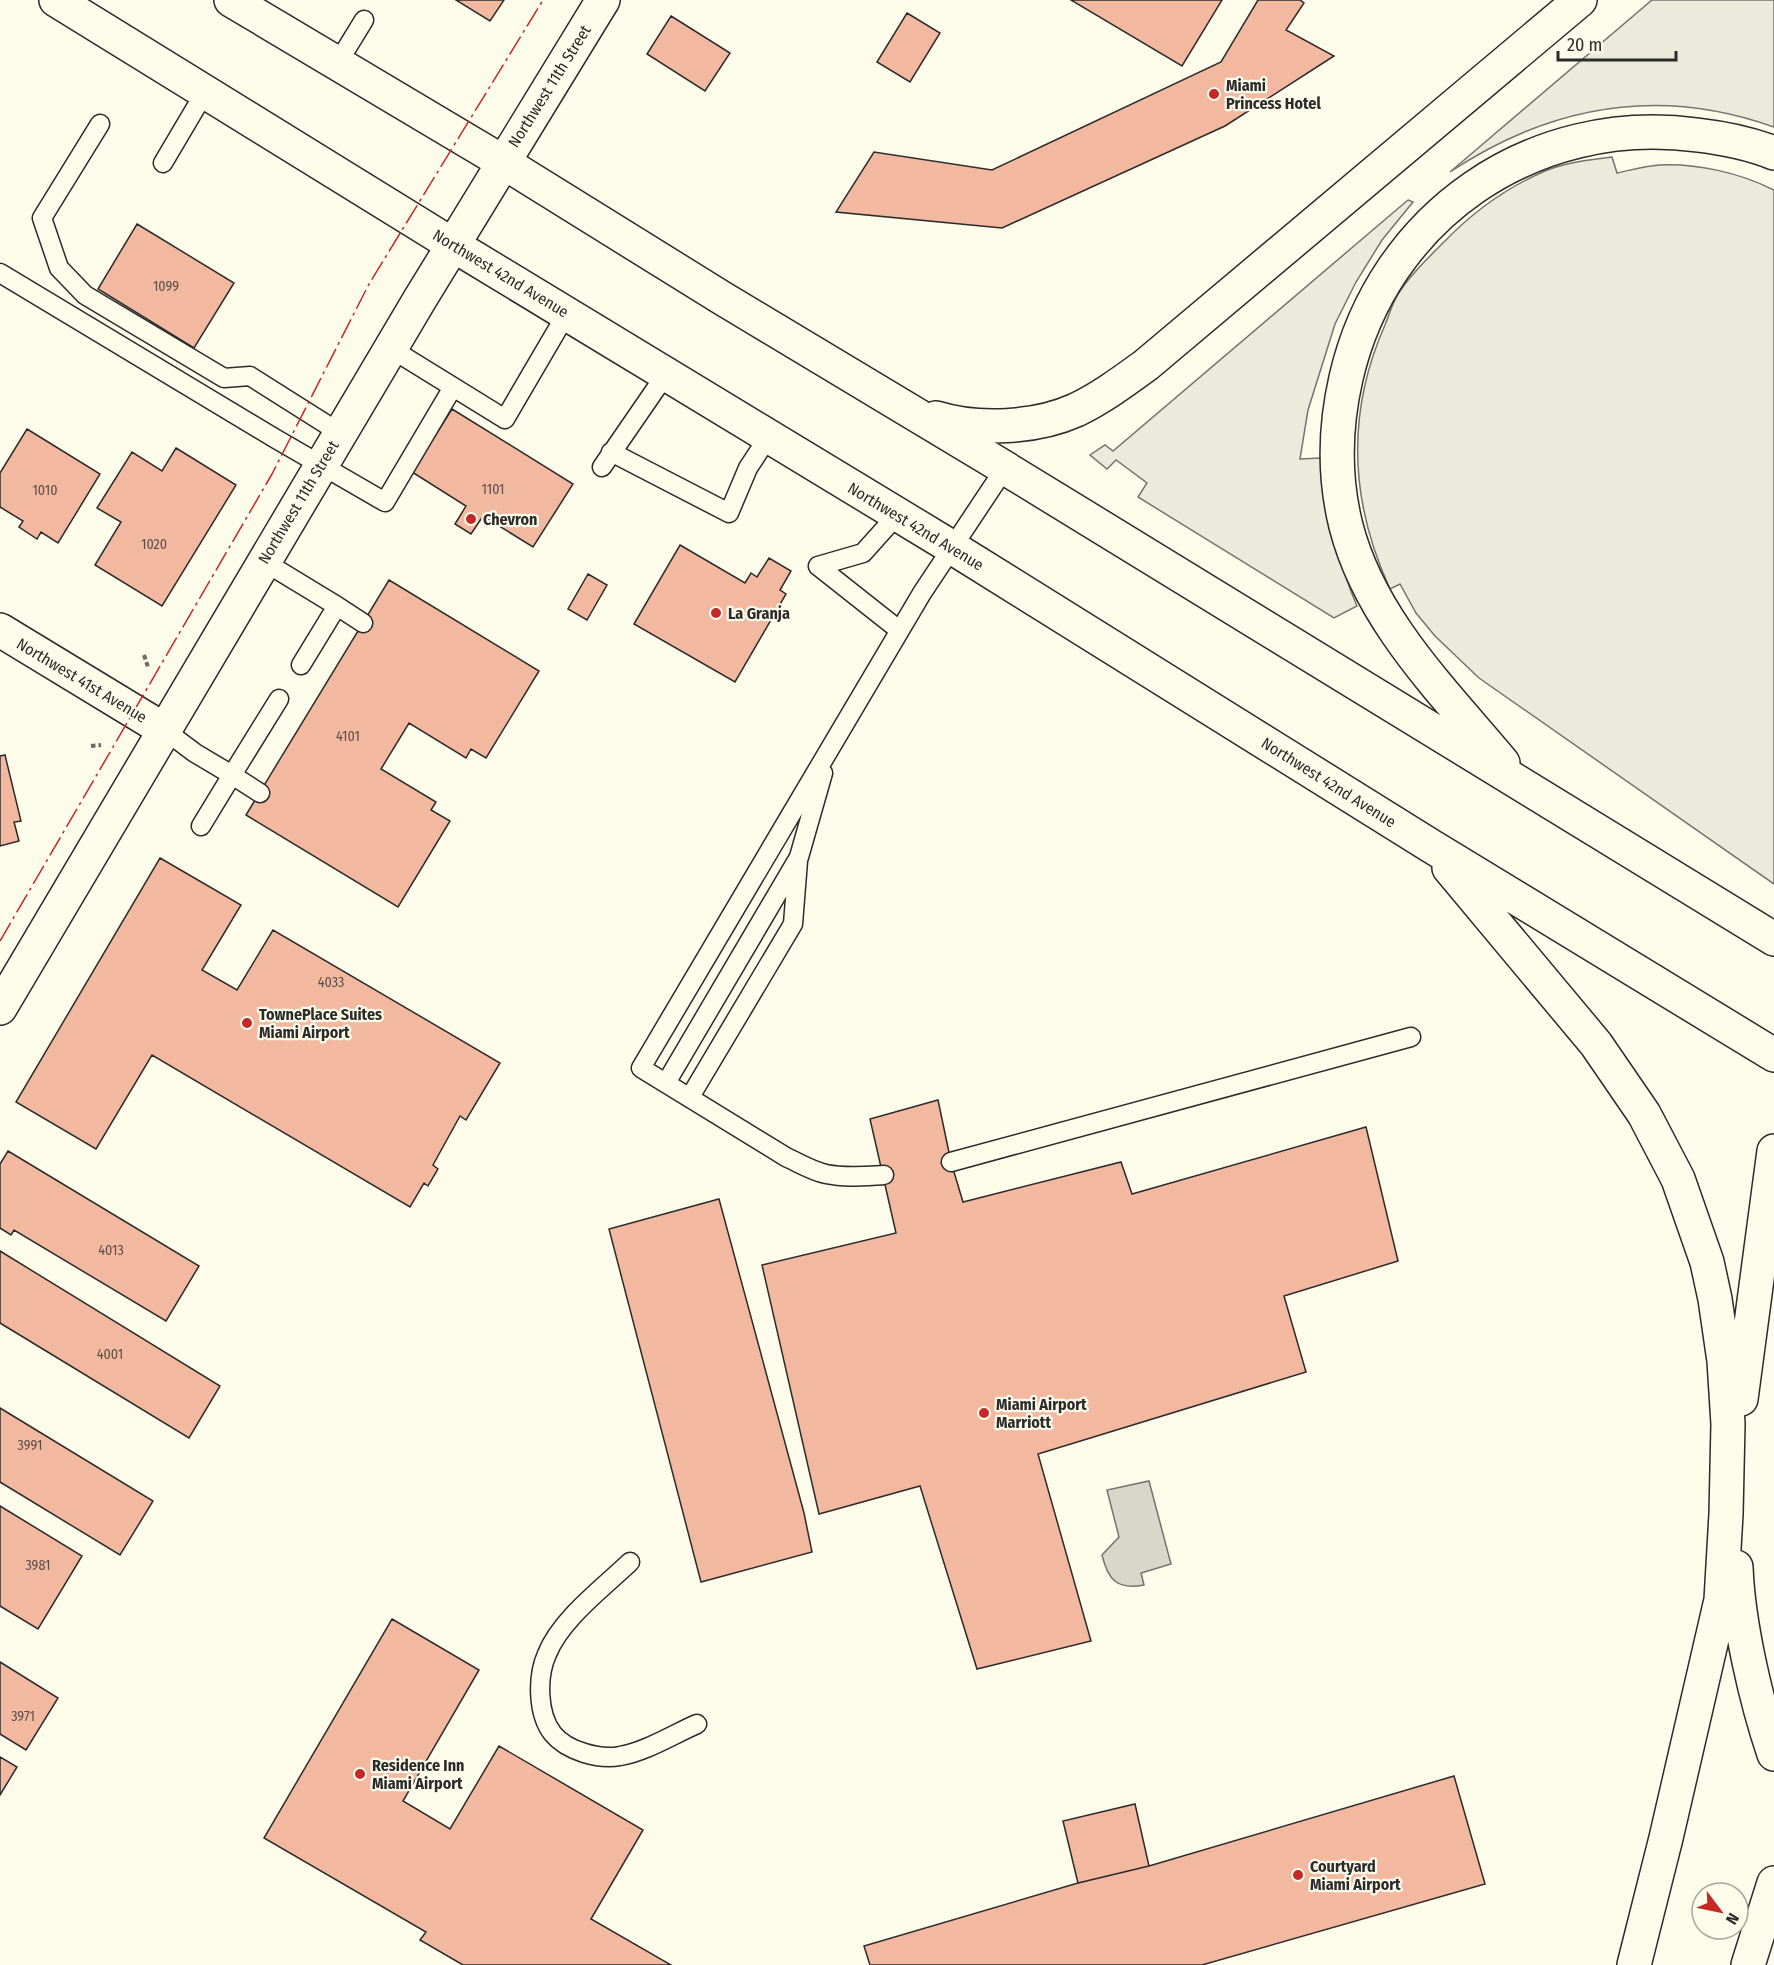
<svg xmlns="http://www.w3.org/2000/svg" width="1774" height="1965" font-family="'Fira Sans Condensed',sans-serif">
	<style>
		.green { fill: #ecebdb; stroke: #74746e; stroke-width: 1.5 }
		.water { fill: #d8d7c9; stroke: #74746e; stroke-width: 1.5 }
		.building { fill: #f2b8a0; stroke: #2b2b2b; stroke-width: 1.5 }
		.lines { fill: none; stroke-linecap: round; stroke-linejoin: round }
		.lane-casing { stroke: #2b2b2b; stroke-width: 21 }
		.street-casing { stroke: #2b2b2b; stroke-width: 36 }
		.secondary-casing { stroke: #2b2b2b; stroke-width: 36 }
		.primary-casing { stroke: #2b2b2b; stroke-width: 36 }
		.highway-casing { stroke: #2b2b2b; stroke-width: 36 }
		.path { stroke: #6a6964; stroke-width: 4; stroke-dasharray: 4.5 3; stroke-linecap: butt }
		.lane { stroke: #fdfbea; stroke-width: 18 }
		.street { stroke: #fdfbea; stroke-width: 33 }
		.secondary { stroke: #fdfbea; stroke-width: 33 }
		.primary { stroke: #fdfbea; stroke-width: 33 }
		.highway { stroke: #fdfbea; stroke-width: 33 }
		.power { stroke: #c62828; stroke-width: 1.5; stroke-dasharray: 21 4.5 3 4.5; stroke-linecap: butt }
		.poi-dot { fill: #c62828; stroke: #fdfbea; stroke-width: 2 }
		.labels { text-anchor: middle; stroke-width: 4.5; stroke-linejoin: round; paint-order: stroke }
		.number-label { font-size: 14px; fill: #5d4e48 }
		.poi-label { font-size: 16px; font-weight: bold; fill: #2b2b2b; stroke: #fdfbea; text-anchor: start }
		.street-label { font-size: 16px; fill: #2b2b2b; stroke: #fdfbea }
	</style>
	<rect width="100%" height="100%" fill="#fdfbea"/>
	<path class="green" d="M1652,0h122v127c-115,-41 -223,-22 -324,45z
		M1612,157l5,16c14,-3 28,-7 42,-8 38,-2 81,8 115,25v694l-295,-206 -44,-42 -19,-23 -16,-29 -10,5c-40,-87 -44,-176 -5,-264 4,-10 7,-20 12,-29 11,-19 33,-40 48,-55 28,-29 63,-54 100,-70 21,-9 45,-11 67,-14z
		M1408,200l5,2 -31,38 -26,42 -21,42 -27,86 -8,49 21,-1c8,51 15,100 36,148l-23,12 -196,-121 9,-14 -31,-23 -9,9 -17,-14 15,-10 8,6z"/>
	<path class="water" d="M1149,1481l22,83 -30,9 3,12c-27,5 -36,-5 -42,-30l17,-18 -12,-47z"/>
	<path class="building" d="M456,0h48l-14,21z
		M1071,0h151l-40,66z
		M1258,0h42l4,3 -18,27 48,26 -109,70 -223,102 -166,-16 38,-60 118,18 229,-108z
		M907,13l33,20 -30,49 -33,-20z
		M671,16l59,37 -25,38 -58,-37z
		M137,224l97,59 -40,65 -96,-59z
		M452,409l121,75 -40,63 -50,-31 -12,18 -16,-10 11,-18 -54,-34z
		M27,429l73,45 -42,69 -17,-11 -4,7 -18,-12 4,-6 -23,-14v-34z
		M176,448l60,37 -74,121 -67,-41 26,-43 -24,-14 35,-56 30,19z
		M680,545l65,38 6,-10 6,4 12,-19 22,13 -11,19 6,4 -51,88 -101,-58z
		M588,574l19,11 -20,35 -19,-11z
		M389,580l150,91 -53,87 -15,-9 -5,9 -57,-35 -28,46 55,33 -5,8 19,11 -52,86 -152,-92z
		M5,755l16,66 -7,1 5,19 -19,5v-90z
		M160,858l81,47 -39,65 35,20 36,-60 227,133 -34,57 -6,-4 -27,49 5,4 -10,17 -4,-3 -14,24 -258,-152 -56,94 -80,-47z
		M938,1100l13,62 12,40 158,-40 11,32 234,-67 32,134 -114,35 22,76 -268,82 53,187 -114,28 -57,-183 -101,28 -57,-249 134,-32 -26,-114z
		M8,1151l191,115 -33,55 -152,-91 -3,5 -11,-7v-64z
		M719,1199l85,314 8,39 -111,30 -92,-353z
		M0,1251l220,135 -31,52 -189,-115z
		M0,1408l153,93 -33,54 -120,-73z
		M0,1506l82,50 -44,73 -38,-23z
		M392,1619l87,51 -76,131 47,28 49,-83 144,84 -52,89 80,46h-208l-43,-25 6,-8 -162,-94z
		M0,1662l58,36 -32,52 -26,-16z
		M0,1757l17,10 -17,28z
		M1454,1776l31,108 -283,81h-332l-6,-19 214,-63 71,-17z
		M1135,1804l14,62 -71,17 -15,-62z"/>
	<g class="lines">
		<g class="lane-casing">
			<path id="lane" d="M337,64l27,-44
				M100,124l-58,94 17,50 26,27 139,83 26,-2 90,57
				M163,163l42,-71
				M0,273l276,166 109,63 68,-115
				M390,348l115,71 62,-106
				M611,452l118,61 19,-45 21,-32
				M602,467l64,-93
				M263,561l74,45 -36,59
				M818,566l81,64
				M818,566l45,-13 35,-39
				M337,606l26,17
				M163,729l32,24 37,22 -31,51
				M260,793l-28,-18 47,-76
				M666,1083l133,-226 24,-84
				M690,1097l103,-173 5,-63
				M951,1162l460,-125
				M884,1175c-19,1 -39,3 -58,-1 -14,-3 -27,-11 -40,-17l-145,-89 281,-475 83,-125
				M630,1562c-27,26 -69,57 -83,92 -10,22 -10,60 6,80 14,17 46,26 67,22 25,-4 54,-22 77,-32"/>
		</g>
		<g class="street-casing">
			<path id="street" d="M0,630l163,99"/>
		</g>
		<g class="secondary-casing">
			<path id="secondary" d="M0,1008l420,-709 183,-299"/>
		</g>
		<g class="primary-casing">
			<path id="primary" d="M56,0l397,245
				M231,0l272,162"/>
		</g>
		<g class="highway-casing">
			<path id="highway" d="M503,162l219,136 283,170 769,471
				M453,245l500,303 478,298 343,209
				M936,418c42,13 100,10 140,-8 25,-12 48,-29 70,-45l434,-365
				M1503,763c-60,-72 -133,-143 -157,-237 -12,-48 -11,-100 0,-148 37,-162 187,-265 351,-243 26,3 52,8 77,18
				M1449,868l147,176 48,70 34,65 29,83 8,37 9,62 4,63 -2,90 -5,86 -55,238 -32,127
				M1741,1399l33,-248
				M1736,1567c2,56 20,134 38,187
				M1748,1965l26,-82"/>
		</g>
		<path class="path" d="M144,655l4,12
			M91,746l10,-1"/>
		<use href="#lane" class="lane"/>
		<use href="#street" class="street"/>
		<use href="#secondary" class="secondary"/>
		<use href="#primary" class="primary"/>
		<use href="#highway" class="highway"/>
		<path class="power" d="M0,941l272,-467 97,-190 174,-284"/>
	</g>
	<g class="poi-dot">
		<circle cx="1214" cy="94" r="6"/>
		<circle cx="471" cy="519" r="6"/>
		<circle cx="716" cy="613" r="6"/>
		<circle cx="247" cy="1023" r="6"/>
		<circle cx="984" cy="1413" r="6"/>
		<circle cx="360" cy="1774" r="6"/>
		<circle cx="1298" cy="1875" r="6"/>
	</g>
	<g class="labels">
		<g class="number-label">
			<text x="166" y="291">1099</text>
			<text x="493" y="494">1101</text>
			<text x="45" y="495">1010</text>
			<text x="154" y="549">1020</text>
			<text x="348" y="741">4101</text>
			<text x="331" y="987">4033</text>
			<text x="111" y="1255">4013</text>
			<text x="110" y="1359">4001</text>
			<text x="30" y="1450">3991</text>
			<text x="38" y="1570">3981</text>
			<text x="23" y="1721">3971</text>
		</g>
		<g class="poi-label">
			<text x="1226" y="91">Miami<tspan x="1226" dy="18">Princess Hotel</tspan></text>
			<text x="483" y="525">Chevron</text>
			<text x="728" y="619">La Granja</text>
			<text x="259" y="1020">TownePlace Suites<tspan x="259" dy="18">Miami Airport</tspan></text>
			<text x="996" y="1410">Miami Airport<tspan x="996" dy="18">Marriott</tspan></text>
			<text x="372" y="1771">Residence Inn<tspan x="372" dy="18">Miami Airport</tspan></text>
			<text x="1310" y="1872">Courtyard<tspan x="1310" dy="18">Miami Airport</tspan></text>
		</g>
		<g class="street-label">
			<text transform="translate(549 86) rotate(-58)" y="6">Northwest 11th Street</text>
			<text transform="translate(501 273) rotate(31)" y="6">Northwest 42nd Avenue</text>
			<text transform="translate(298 502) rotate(-59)" y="6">Northwest 11th Street</text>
			<text transform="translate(916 526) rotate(31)" y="6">Northwest 42nd Avenue</text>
			<text transform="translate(82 680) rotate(31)" y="6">Northwest 41st Avenue</text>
			<text transform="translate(1329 782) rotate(32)" y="6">Northwest 42nd Avenue</text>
		</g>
	</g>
	<g transform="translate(1720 1911) rotate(122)"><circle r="28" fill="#fdfbea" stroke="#a9a89e" stroke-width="1.5"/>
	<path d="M0-4.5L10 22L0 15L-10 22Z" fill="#c62828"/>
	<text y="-9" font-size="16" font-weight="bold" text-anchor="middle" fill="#2b2b2b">N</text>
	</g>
	<path d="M1558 51v9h118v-9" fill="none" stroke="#2b2b2b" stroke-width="3"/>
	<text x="1567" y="51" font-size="18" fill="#2b2b2b" stroke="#fdfbea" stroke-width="4.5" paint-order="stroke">20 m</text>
</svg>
